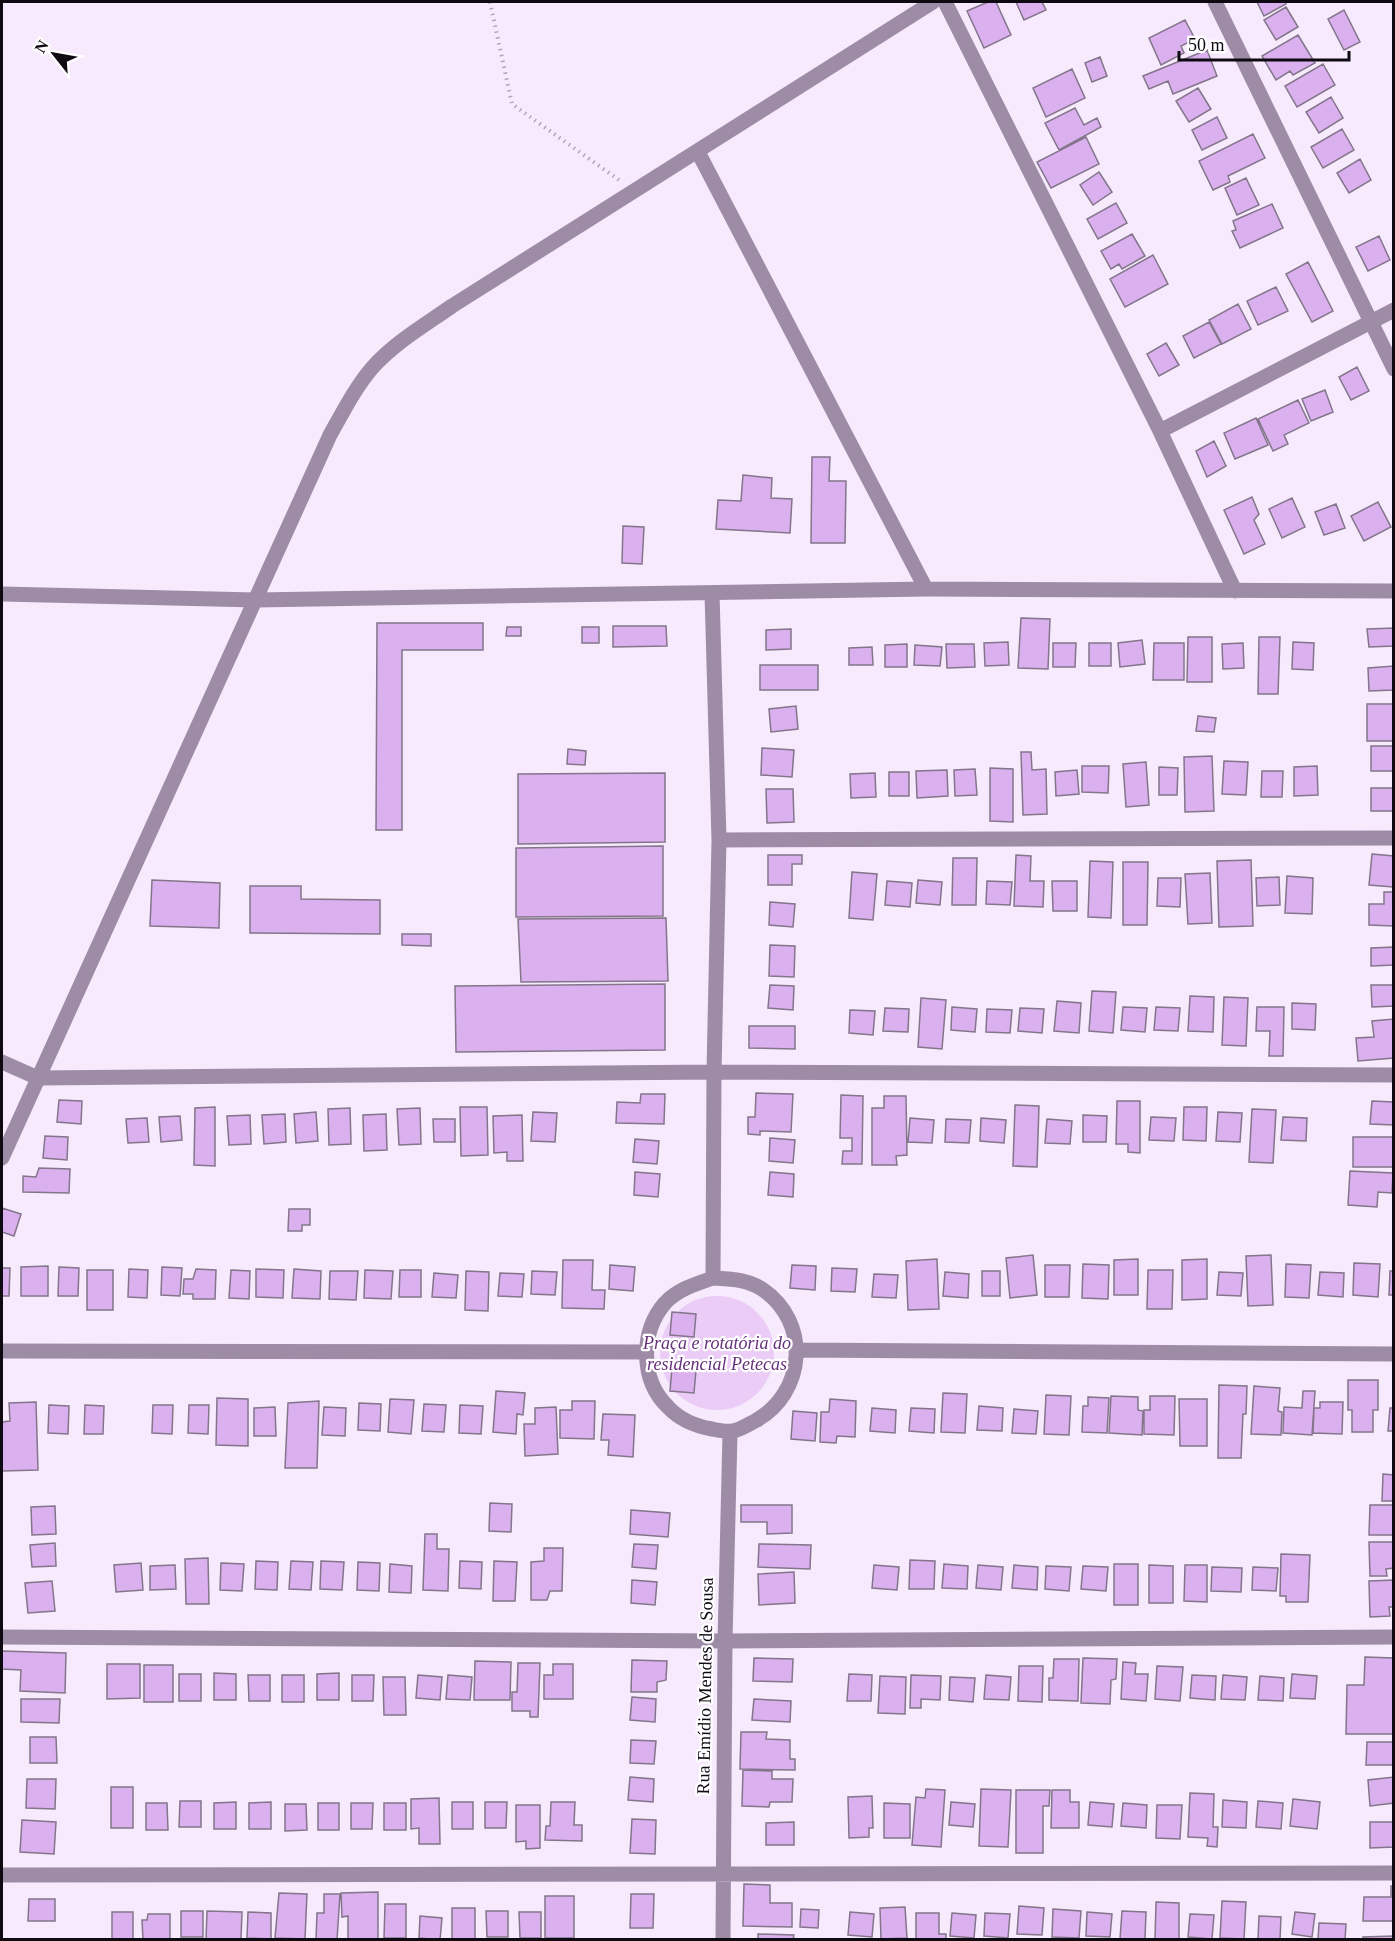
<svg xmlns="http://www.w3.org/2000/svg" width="1395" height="1941" font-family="Georgia,serif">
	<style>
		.green { fill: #eaccf7 }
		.building { fill: #dbb0ef; stroke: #83758a; stroke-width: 1.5 }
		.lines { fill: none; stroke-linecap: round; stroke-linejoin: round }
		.path { stroke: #b1a6b5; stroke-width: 4; stroke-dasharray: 1.5 4.5; stroke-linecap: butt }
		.minor { stroke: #9e8ca7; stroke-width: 15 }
		.labels { text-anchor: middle; stroke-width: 4.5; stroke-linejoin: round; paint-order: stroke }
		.park-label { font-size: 18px; font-style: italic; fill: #65307a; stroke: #fff }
		.street-label { font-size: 18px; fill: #0f0a11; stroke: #fff }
	</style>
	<rect width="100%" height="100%" fill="#f7eafd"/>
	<path class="green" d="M660 1353a57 57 0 1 1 114 0a57 57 0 1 1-114 0Z"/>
	<path class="building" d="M988,2h8l15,33 -27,13 -17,-37z
		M1016,2h26l4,8 -22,10z
		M1257,2h28l1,2 -22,12z
		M1286,7l12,20 -22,13 -12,-20z
		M1344,10l16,32 -16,8 -16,-31z
		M1185,20l10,19 -14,7 3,7 -23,12 -12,-27z
		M1298,35l17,28 -22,12 -3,-4 -14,9 -14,-24z
		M1207,50l10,26 -44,18 -5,-13 -19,8 -6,-13z
		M1100,57l7,19 -15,6 -7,-19z
		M1323,64l12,21 -38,22 -12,-21z
		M1072,69l13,29 -39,19 -13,-29z
		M1198,88l13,21 -22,13 -13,-21z
		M1331,97l12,21 -24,15 -13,-21z
		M1075,108l9,17 13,-7 4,9 -42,23 -14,-27z
		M1217,117l10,21 -25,12 -10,-20z
		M1342,129l12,21 -31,18 -12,-21z
		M1253,134l12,24 -37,18 2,6 -17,8 -14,-29z
		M1086,137l13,27 -48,24 -14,-26z
		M1360,159l11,21 -22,13 -12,-20z
		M1099,172l13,20 -19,13 -13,-20z
		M1246,178l13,27 -22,10 -12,-27z
		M1116,203l11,20 -29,16 -11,-20z
		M1272,204l11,24 -43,20 -8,-17 4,-1 -3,-9z
		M1132,234l13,22 -23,13 -3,-5 -8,5 -10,-18z
		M1379,236l11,24 -22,11 -12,-24z
		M1153,255l15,29 -43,23 -15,-28z
		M1308,262l25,49 -21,11 -26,-48z
		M1276,287l12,24 -30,14 -11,-24z
		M1238,304l13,25 -29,15 -13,-24z
		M1209,322l12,22 -27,14 -11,-22z
		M1166,343l13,22 -20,11 -12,-22z
		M1357,367l12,24 -18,9 -12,-23z
		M1325,390l8,22 -22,9 -9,-22z
		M1298,400l11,23 -25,12 4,9 -15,7 -15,-32z
		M1256,418l12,27 -33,14 -11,-26z
		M1214,441l12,25 -19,11 -11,-26z
		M812,457h18l-1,24h17l-1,62h-34z
		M743,475l29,3 -1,20 21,1 -2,34 -74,-4 2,-29 23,1z
		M1252,497l7,17 -5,6 11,24 -21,10 -20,-44z
		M1292,498l13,29 -23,11 -13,-29z
		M1378,502l13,25 -27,14 -13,-25z
		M1336,504l9,24 -21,7 -9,-23z
		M623,526l21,1 -2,37 -20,-1z
		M1021,618l29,1 -2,50 -30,-1z
		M377,623h106v27h-81v180h-26z
		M613,626h53l1,20 -54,1z
		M507,627h14v9h-15z
		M582,627h17v16h-17z
		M1394,628v18l-25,1 -2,-18z
		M791,629v20l-25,1v-20z
		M1188,637h24v45h-25z
		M1259,637h21l-2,57h-20z
		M1142,640l3,24 -25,3 -2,-24z
		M1008,642l1,23 -24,1 -1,-23z
		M1293,642l21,1 -1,27 -21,-1z
		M1053,643h23l-1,24h-22z
		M1089,643h22v23h-22z
		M1154,643h30v37h-31z
		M1243,643l1,25 -21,1 -1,-25z
		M907,644v23h-22v-22z
		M946,644h28l1,23 -28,1z
		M915,645l27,2 -2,19 -26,-1z
		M872,647l1,18h-24v-17z
		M760,665h58v25h-58z
		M1394,666v24l-25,1 -1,-23z
		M1367,704h27l-1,37h-26z
		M796,706l2,23 -27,3 -2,-23z
		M1198,716l18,2 -2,14 -18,-1z
		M1371,746h23v25h-23z
		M762,748l32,2 -2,27 -31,-2z
		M568,749l18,2 -1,14 -18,-1z
		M1021,752h10l1,18 14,-1 1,45 -24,1z
		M1212,756l2,55 -29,1 -1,-55z
		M1224,761l24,1 -2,33 -24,-1z
		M1146,762l3,43 -23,2 -3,-43z
		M1082,766h27l-1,27 -26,-1z
		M1317,766l1,29 -24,1v-29z
		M1159,767l19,1 -1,27h-18z
		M990,768l23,1v53l-23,-1z
		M975,769l2,26 -22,1 -1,-26z
		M947,770l1,26 -31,2 -1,-27z
		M1077,770l2,24 -23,2 -1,-24z
		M1262,771h21l-1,26h-21z
		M889,772h20v24h-20z
		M665,773v69l-147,2v-70z
		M875,773l1,24 -25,1 -1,-24z
		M1371,788h23v23h-23z
		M766,789h27l1,33 -27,1z
		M663,846v70l-147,1v-69z
		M1372,854l22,2 -1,31 -24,-2z
		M768,855h34v9h-10v21h-24z
		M1016,855l15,1 -1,25h14l-1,26 -29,-1z
		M953,858h24l-1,47h-24z
		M1251,860l2,66 -34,1 -2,-66z
		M1090,861l23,1 -2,56 -23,-1z
		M1123,862h25l-1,63h-24z
		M852,872l25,2 -4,46 -24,-2z
		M1210,873l2,50 -24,1 -3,-50z
		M1287,876l26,2 -1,36 -27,-1z
		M1279,877l1,28 -23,1 -1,-28z
		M1158,878h23l-1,29 -23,-1z
		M152,880l68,3 -1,45 -69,-2z
		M918,880l24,2 -2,23 -24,-2z
		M887,881l25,2 -2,24 -25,-2z
		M987,881l25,1 -2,23 -24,-1z
		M1052,881h25v30h-24z
		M250,886h51v13l79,1v34l-130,-1z
		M1384,892h10v34l-25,-1v-21h15z
		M770,902l25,2 -2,23 -24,-2z
		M666,918l2,63 -147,1 -3,-63z
		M402,934h29v12l-29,-1z
		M770,945l25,1 -1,31 -25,-1z
		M1394,947v18l-23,1v-18z
		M665,984v66l-209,2 -1,-66z
		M770,985l24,1 -1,24 -25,-2z
		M1371,985h22l1,21 -22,1z
		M1092,991l24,1 -3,41 -24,-2z
		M1190,996l24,1 -1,35 -25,-1z
		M1224,997l24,1 -2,48 -24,-1z
		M921,998l25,2 -4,49 -24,-2z
		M1057,1001l24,2 -2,30 -25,-2z
		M1292,1003l24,1 -1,26 -23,-1z
		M952,1007l25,2 -2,23 -24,-2z
		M1123,1007l24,1 -2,24 -24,-2z
		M1156,1007l24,1 -2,23 -24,-1z
		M1257,1007h27l-1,49h-14l1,-25h-14z
		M885,1008l24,1 -1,23 -25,-1z
		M1020,1008l24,1 -2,24 -24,-2z
		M987,1009l25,1 -2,23 -24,-1z
		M850,1010l25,1 -2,24 -24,-2z
		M1394,1019v39l-36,3 -2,-23 18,-1 -2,-16z
		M749,1026h46v23l-46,-1z
		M756,1093l37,1 -2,38 -31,-1v4l-12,-1v-17h7z
		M641,1094h24l-1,30 -48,-1 1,-21 23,1z
		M841,1095l22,1 -1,68h-20l1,-13h9v-13h-12z
		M884,1096h22l1,59 -11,1 1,9h-25v-57h12z
		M59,1100l23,1 -1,23 -24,-2z
		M1117,1101h23v52l-12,-1v-8h-12z
		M1372,1101l22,1v23l-24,-1z
		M1015,1105l24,1 -2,61 -24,-1z
		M215,1107v59l-21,-1 1,-57z
		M460,1107h27l1,48 -27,1z
		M1184,1107h23l-1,34 -23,-1z
		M350,1108l1,36 -22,1 -1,-36z
		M420,1108l1,36 -22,1 -2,-36z
		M1252,1109l24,1 -3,53 -24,-1z
		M316,1112l2,29 -22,2 -2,-29z
		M533,1112l24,1 -2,29 -24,-1z
		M1218,1112l24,1 -2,29 -24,-1z
		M285,1114l1,28 -22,2 -2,-29z
		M386,1114l1,36 -23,1 -1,-36z
		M250,1115l1,29 -22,1 -2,-29z
		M522,1115l1,46h-16v-9l-13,1 -1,-37z
		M1083,1115l24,1 -1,26h-23z
		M180,1116l2,24 -21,2 -2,-25z
		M1151,1117l25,1 -2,23 -25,-1z
		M1283,1117l24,1 -1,23 -25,-1z
		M147,1118l2,24 -21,1 -2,-24z
		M910,1118l24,2 -2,23 -24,-1z
		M981,1118l25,2 -2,23 -24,-2z
		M433,1119h22v23h-21z
		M946,1119l25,1 -2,23 -24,-1z
		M1047,1119l25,2 -2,23 -25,-1z
		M45,1136l23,1 -1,23 -24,-2z
		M1353,1137h41v30h-41z
		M770,1138l25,2 -2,23 -24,-2z
		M635,1139l24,2 -2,23 -24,-2z
		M39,1168l31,1 -1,24 -46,-1v-16l13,1z
		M1350,1171l43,2 -1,20 -14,-1 -1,15 -29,-2z
		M635,1172l25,2 -2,23 -24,-2z
		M770,1172l24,2 -1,23 -25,-2z
		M2,1208l19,6 -7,22 -12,-4z
		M289,1209h21v16h-8v6h-14z
		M1033,1255l4,40 -27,3 -4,-40z
		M1271,1255l2,50 -25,1 -2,-50z
		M937,1259l2,50 -31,1 -2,-49z
		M1138,1259v36h-24v-35z
		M1207,1259v40l-25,1v-40z
		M563,1260h30l-1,30h13l-1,19 -42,-1z
		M1354,1263l26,1 -2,33 -25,-2z
		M1083,1264l26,1 -1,34 -26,-1z
		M1286,1264l25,1 -2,33 -24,-1z
		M610,1265l25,2 -2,24 -24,-2z
		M792,1265l24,1 -1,24 -25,-2z
		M1045,1265h25l-1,32h-24z
		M48,1266v30h-27v-29z
		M59,1267l20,1 -1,28h-20z
		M162,1267l20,1 -2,28 -19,-1z
		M2,1268h8l-1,28h-7z
		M832,1268l25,1 -2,23 -24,-1z
		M129,1269l19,1 -1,28 -19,-1z
		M196,1269l20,1 -1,29h-22v-5h-10l1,-15h9z
		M256,1269l28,1 -1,28 -27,-1z
		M294,1269l27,2 -1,28 -28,-1z
		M87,1270h26v40h-26z
		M231,1270l19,1 -1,28 -20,-1z
		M365,1270l28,1 -2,28 -27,-1z
		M400,1270h21v27h-22z
		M1148,1270h25l-1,39h-25z
		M330,1271h28l-2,29 -27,-1z
		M466,1271l23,1 -1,39 -23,-1z
		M532,1271l25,1 -2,23 -24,-1z
		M982,1271h18v25h-18z
		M1390,1271h4v24h-5z
		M945,1272l24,2 -1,24 -25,-2z
		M1219,1272l24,1 -2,23 -24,-1z
		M1320,1272l24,1 -1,24 -25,-2z
		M434,1273l24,2 -2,23 -24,-1z
		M500,1273l24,1 -2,23 -24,-1z
		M874,1274l24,1 -2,23 -24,-1z
		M672,1312l24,2 -2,23 -24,-2z
		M672,1368l24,2 -2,23 -24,-2z
		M1348,1380h30v30h-5v22h-21v-22h-4z
		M1219,1385l28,1 -1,28h-3l-2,44h-23z
		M1254,1386l26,2 -2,23 4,1 -1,23 -30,-1z
		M496,1391l29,2 -2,22 -6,-1 -1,20 -23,-2z
		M1303,1391h12l-3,44 -29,-2 1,-26 18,1z
		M943,1393l24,1 -2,39 -24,-1z
		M1046,1395l25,1 -2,39 -25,-1z
		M1111,1396l27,1v13l5,1 -1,24 -33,-2z
		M1150,1396h25l-1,39 -30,-1v-24h6z
		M1088,1397l21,1 -2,35 -25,-1 1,-26h5z
		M217,1398l31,1v47l-32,-1z
		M390,1399l24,1 -3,34 -23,-2z
		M830,1399l26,2 -1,36 -18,-1 -1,7 -16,-1 1,-30h8z
		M1179,1399h28v47h-27z
		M319,1401l-2,67h-32l3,-65z
		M572,1401h23l-1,38 -34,-1v-28h12z
		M36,1402l2,68 -36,1v-49l8,-1 -1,-18z
		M1320,1402h23l-1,32 -29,-1 1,-25h6z
		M359,1403l22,1 -1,27 -22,-1z
		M424,1404l22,1 -2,27 -22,-1z
		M49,1405l20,1 -1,28 -20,-1z
		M85,1405l19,1 -1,28h-19z
		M153,1405h20l-1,29 -20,-1z
		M189,1405h20l-1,29 -20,-1z
		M460,1405l23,1 -2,28 -22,-1z
		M979,1406l24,2 -1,23 -25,-1z
		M275,1407l1,29h-22v-28z
		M324,1407l22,1 -1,28 -23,-1z
		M556,1407l2,47 -33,2 -1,-32h11v-16z
		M872,1408l24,2 -1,23 -25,-2z
		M911,1408l24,1 -1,24 -25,-2z
		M1390,1408h4v23h-6z
		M1014,1409l24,2 -2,23 -24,-1z
		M793,1411l24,2 -2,28 -24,-2z
		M603,1414l32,1 -2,42 -25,-2 1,-15h-8z
		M1383,1474l11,1v26h-12z
		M490,1503l22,1 -1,28 -22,-1z
		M741,1505h51v28l-25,1v-12h-26z
		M1370,1505h24v30h-25z
		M55,1506l1,28 -24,1 -1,-28z
		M631,1510l39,3 -2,24 -38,-3z
		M425,1534h12v15h12l-1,42 -25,-1z
		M1369,1542h25v26l-8,1 1,7h-17z
		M55,1543l1,23 -24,1 -2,-22z
		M634,1544l24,1 -2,24 -24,-2z
		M759,1544l52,1 -1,24 -52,-2z
		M544,1548h19l-1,43h-12l-3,9h-16v-38l13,-1z
		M1281,1554l29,1 -2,47h-22v-6h-6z
		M208,1558l1,46h-23l-1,-45z
		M910,1560l25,1 -1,28h-25z
		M256,1561l22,1 -1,28 -22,-1z
		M291,1561l22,1 -2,28 -22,-1z
		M321,1561l23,1 -2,28 -22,-1z
		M460,1561l22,1 -1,27 -22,-1z
		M494,1561l23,1 -2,39h-22z
		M358,1562l22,1 -1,28 -22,-1z
		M141,1563l2,27 -27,2 -2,-27z
		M221,1563l23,1 -2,27 -22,-1z
		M390,1564l22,2 -1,27 -22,-1z
		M944,1564l24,2 -1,23 -25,-1z
		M1114,1564h24v41h-24z
		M175,1565l1,24 -26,1v-24z
		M874,1565l25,2 -2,23 -25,-2z
		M978,1565l25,2 -2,23 -25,-2z
		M1014,1565l24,2 -1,23 -25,-2z
		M1149,1565l24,1v37h-24z
		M1185,1565h22v37l-23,-1z
		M1046,1566l25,1 -2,24 -24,-2z
		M1083,1566l25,1 -2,24 -25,-2z
		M1212,1567l30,1 -1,24 -30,-1z
		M1253,1567l25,1 -2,23 -24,-1z
		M794,1572l1,31 -36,2 -1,-31z
		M632,1580l25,2 -2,23 -24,-2z
		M1394,1580v27h-5l1,9 -20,1 -1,-36z
		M52,1581l3,30 -27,2 -3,-30z
		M2,1651l64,2 -1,40 -45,-2 1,-21 -19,-1z
		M1365,1657l28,1 1,76h-48l1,-49h17z
		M754,1658l39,1 -1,23 -39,-1z
		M1083,1658l34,1 -1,20 -5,1 -1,24 -29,-1z
		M1054,1659h25l-1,42 -29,-1v-22h4z
		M632,1660l35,1 -1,19 -9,2v10h-26z
		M475,1661l36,1 -1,38h-36z
		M1123,1662l13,1 -1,11h13l-2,27 -25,-2z
		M518,1663h22l-2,54h-8v-6h-18v-19h5z
		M107,1664h33v34l-33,1z
		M553,1664h20v35h-29v-24h9z
		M144,1665h29v37h-29z
		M1019,1666h24l-1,36 -24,-1z
		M1157,1666l26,1 -3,34 -25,-2z
		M214,1673l22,1v26h-22z
		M339,1673v27h-22v-26z
		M179,1674h22v27h-22z
		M849,1674l23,1 -1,26h-24z
		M1292,1674l25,2 -2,23 -25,-1z
		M248,1675h22v26h-21z
		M282,1675h22v27h-22z
		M352,1675h22l-1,26h-21z
		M418,1675l24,2 -2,23 -24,-2z
		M448,1675l24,2 -2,23 -24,-1z
		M911,1675l30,1 -1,24 -19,-1v9h-11z
		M986,1675l25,2 -2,23 -25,-1z
		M1192,1675l24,1 -1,24 -25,-2z
		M1223,1675l24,2 -2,23 -24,-1z
		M880,1676l26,1 -1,37 -27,-1z
		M1260,1676l24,2 -1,23 -25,-1z
		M383,1677h22l1,38h-22z
		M950,1677l25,1 -2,24 -24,-2z
		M632,1697l24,2 -1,23 -25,-2z
		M21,1699h39l-1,24 -38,-1z
		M754,1699l37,2 -1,21 -38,-2z
		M741,1732h26l-1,7 24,1v19h5v11l-55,-1z
		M30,1737h26l1,26h-27z
		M631,1740l25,1 -2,23 -24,-1z
		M1367,1742h27v23h-28z
		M743,1770l29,1v8h21l-1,23h-22l-1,5 -27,-1z
		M630,1777l24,2 -1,23 -25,-2z
		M1394,1777v26l-24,3 -2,-26z
		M27,1779h29l-1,30 -29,-1z
		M111,1787h22v41h-22z
		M926,1789l19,1 -4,57 -29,-2 4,-48 9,1z
		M981,1789l30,1 -3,57 -29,-1z
		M1016,1790h34l-1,16h-6v47h-27z
		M1052,1790h18v12h9v26h-28z
		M1190,1793l24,1 -1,33h5l-1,20 -10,-1 1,-8 -20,-1z
		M872,1796l1,32h-4v9l-20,1 -1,-41z
		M439,1798l1,46h-21v-16l-8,1v-30z
		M1293,1799l27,3 -3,27 -27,-3z
		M1223,1800l24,2 -1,26 -24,-1z
		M180,1801h21v26h-22z
		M1258,1801l25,2 -2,26 -25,-2z
		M236,1802v27h-22v-26z
		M271,1802v27h-22v-26z
		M452,1802h21v27h-21z
		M485,1802h22l-1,26h-21z
		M551,1802h24l-1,23h8v16l-37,-1 1,-14h4z
		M951,1802l24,2 -2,23 -24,-2z
		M1090,1802l24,2 -2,23 -24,-2z
		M146,1803h21l1,27h-22z
		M318,1803h21v27h-21z
		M351,1803h22l-1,26h-21z
		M384,1803h22v27h-22z
		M884,1803l26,1v34h-26z
		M1123,1803l24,2 -1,23 -25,-2z
		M285,1804h21l1,26 -22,1z
		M516,1805h24v43l-14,1v-8l-10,1z
		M1157,1805h25l-2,34 -24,-1z
		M632,1819l24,1 -1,34 -25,-1z
		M22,1820l34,2 -2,32 -34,-2z
		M794,1822v23h-28v-22z
		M1370,1822h24v25l-24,1z
		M744,1884l26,1v18h22v24l-49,-1z
		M1391,1886h3v35h-31l1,-24h27z
		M378,1892v48h-30v-24l-6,1 -1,-24z
		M279,1893l28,1 -2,45 -30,-1z
		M324,1894h16l-3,46h-21l1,-27h7z
		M631,1894h23l-1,34h-23z
		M545,1896h29v42h-29z
		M29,1899h26v22h-27z
		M1222,1901l24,1 -2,37 -24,-1z
		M1156,1902l23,1v37h-24z
		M385,1904h21v34h-22z
		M1019,1906l25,2 -2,27 -25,-1z
		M905,1907l2,31 -26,1 -1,-31z
		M452,1908h23v31l-23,1z
		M801,1909l18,1 -1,18 -18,-1z
		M1053,1909l28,2 -2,27 -27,-1z
		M181,1911h22v26h-22z
		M207,1911l35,1 -1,27 -35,1z
		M486,1911h22v26h-21z
		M1122,1911l24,1 -1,27h-25z
		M112,1912h21v27h-21z
		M248,1912l23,1v26l-24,-1z
		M519,1912h22v26h-21z
		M850,1912l24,2 -2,23 -24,-2z
		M1087,1912l25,2 -2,23 -24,-1z
		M1295,1912l20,2 -3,23 -20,-3z
		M916,1913h23v21h7v6h-30z
		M952,1913l24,2 -2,23 -24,-2z
		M985,1913l25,1 -2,24 -24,-2z
		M148,1914h22v25l-27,1 -1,-20h5z
		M1190,1914l24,1 -2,24 -24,-2z
		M420,1916l22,2 -2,22 -21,-2z
		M1259,1916l22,1 -1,23h-22z
		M1319,1923l27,1 -1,16h-27z
		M758,1934l36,1 -1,5h-35z
		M1394,1936v4h-30l-1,-3z"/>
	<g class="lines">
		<path class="path" d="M490,2l22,102 107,76"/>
		<path class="minor" d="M945,2l215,429 75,160
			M1215,2l179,367
			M698,152l228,437
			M1160,431l234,-121
			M712,593l7,247 -5,232 -1,206
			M2,594l254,6 670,-11 468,2
			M719,840l675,-2
			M2,1062l36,16 676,-6 680,3
			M2,1158l328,-723c13,-23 25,-47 42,-67 22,-25 53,-43 80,-62l481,-304
			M713,1278c17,1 34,1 49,11 49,33 44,104 -7,132 -19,10 -21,13 -43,8 -17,-3 -32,-9 -44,-22 -28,-27 -28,-75 -3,-104 13,-14 31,-19 48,-25z
			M797,1350l597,4
			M2,1351l644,1
			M2,1637l723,4 669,-4
			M2,1875l1392,-2
			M723,1940l2,-299 5,-208"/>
	</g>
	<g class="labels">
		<g class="park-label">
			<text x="717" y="1349">Praça e rotatória do<tspan x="717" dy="21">residencial Petecas</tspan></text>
		</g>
		<g class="street-label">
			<text transform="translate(705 1686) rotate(-89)" y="6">Rua Emídio Mendes de Sousa</text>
		</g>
	</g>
	<rect width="1395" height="1941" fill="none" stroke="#0f0a11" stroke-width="6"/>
	<g transform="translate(54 54) rotate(301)" stroke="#ffffff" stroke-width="4.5" paint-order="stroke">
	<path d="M0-4.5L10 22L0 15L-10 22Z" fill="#0f0a11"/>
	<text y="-9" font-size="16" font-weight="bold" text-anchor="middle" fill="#0f0a11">N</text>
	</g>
	<path d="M1179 51v9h170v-9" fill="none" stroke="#0f0a11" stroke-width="3"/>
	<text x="1188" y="51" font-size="18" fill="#0f0a11" stroke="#ffffff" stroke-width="4.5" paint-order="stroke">50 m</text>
</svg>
